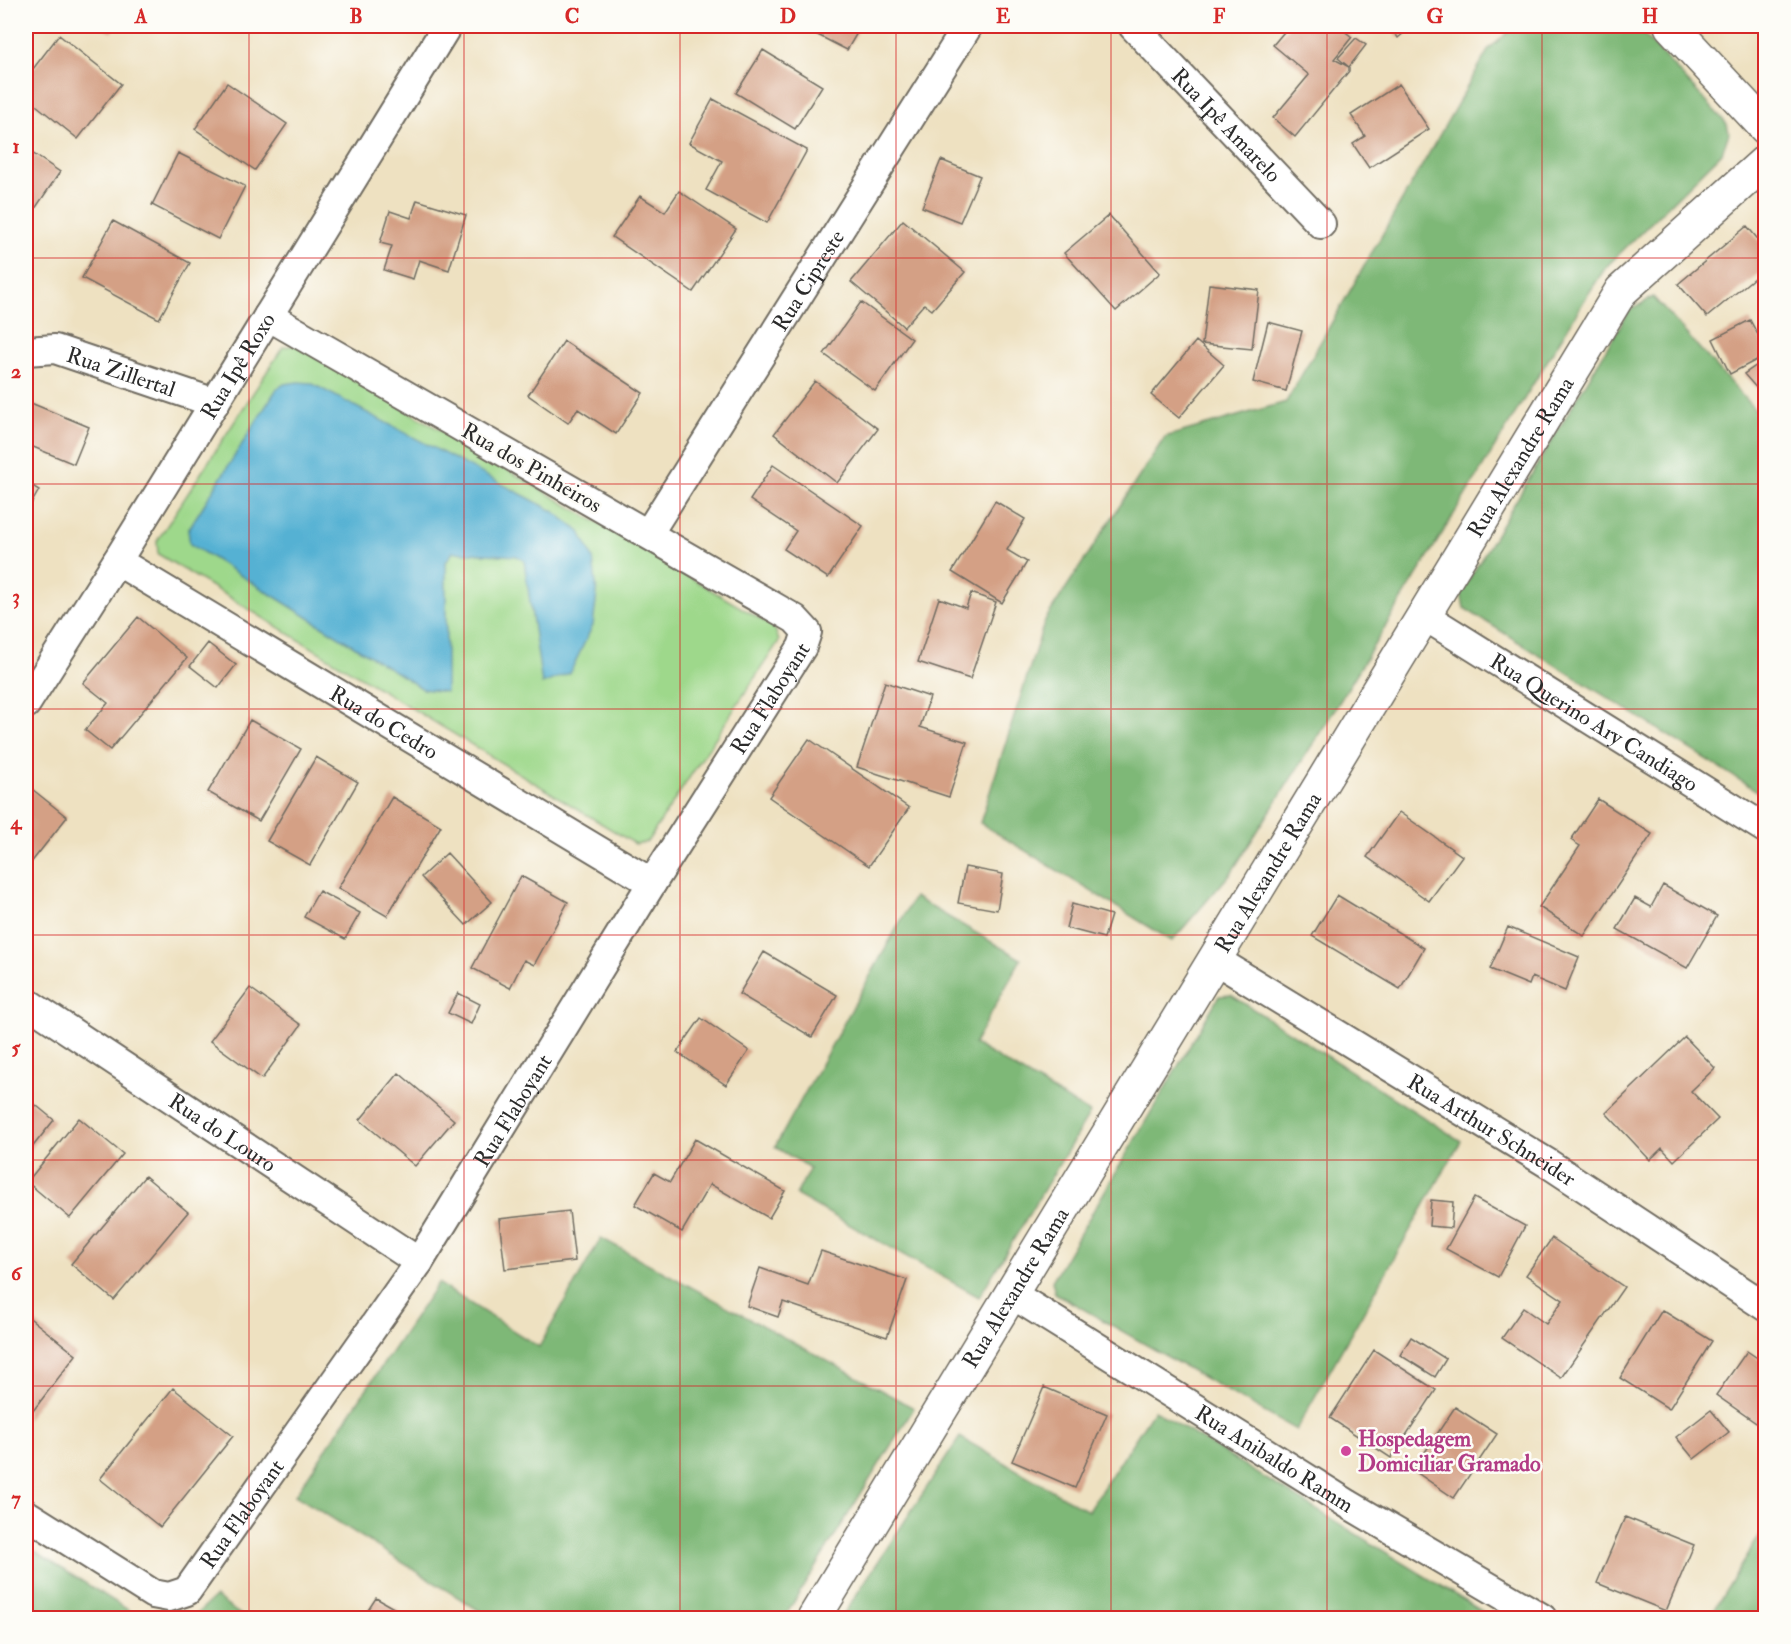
<svg xmlns="http://www.w3.org/2000/svg" width="1791" height="1644" font-family="'IM FELL Double Pica',serif">
	<style>
		.green { fill: #9ed88b; stroke: #64825b; stroke-width: 1.5 }
		.forest { fill: #7eb877; stroke: #547251; stroke-width: 1.5 }
		.water { fill: #55b1d3; stroke: #406e7f; stroke-width: 1.5 }
		.building { fill: #d4a085 }
		.lines { fill: none; stroke-linecap: round; stroke-linejoin: round }
		.minor-casing { stroke: #6f6b60; stroke-width: 32 }
		.tertiary-casing { stroke: #6f6b60; stroke-width: 36 }
		.minor { stroke: #fff; stroke-width: 28 }
		.tertiary { stroke: #fff; stroke-width: 33 }
		.grid { fill: none; stroke: #d62828; stroke-width: 1.5; stroke-opacity: 0.55 }
		.hotel-dot { fill: #d1479c; stroke: #fdfcf7; stroke-width: 2 }
		.labels { text-anchor: middle; stroke-width: 5; stroke-linejoin: round; paint-order: stroke }
		.street-label { font-size: 22px; fill: #2b2b2b; stroke: #fdfcf7 }
		.hotel-label { font-size: 22px; font-weight: bold; fill: #b23c85; stroke: #fdfcf7; text-anchor: start }
		.neatline { fill: none; stroke: #d62828; stroke-width: 2 }
		.grid-label { font-size: 20px; text-anchor: middle; font-weight: bold; fill: #d62828 }
	</style>
	<rect width="100%" height="100%" fill="#fdfcf7"/>
	<filter id="ink" filterUnits="userSpaceOnUse"><feTurbulence type="fractalNoise" baseFrequency=".0167" numOctaves="2"/><feDisplacementMap in="SourceGraphic" scale="12" xChannelSelector="R" yChannelSelector="G"/><feConvolveMatrix kernelMatrix="1 2 1 2 8 2 1 2 1" color-interpolation-filters="sRGB"/></filter>
	<filter id="wash" filterUnits="userSpaceOnUse"><feTurbulence type="fractalNoise" baseFrequency=".008" numOctaves="4" result="noise"/><feDisplacementMap in="SourceGraphic" scale="24" xChannelSelector="R" yChannelSelector="G"/><feGaussianBlur stdDeviation="1.35" result="paint"/><feColorMatrix in="noise" values="0 0 0 0 0 0 0 0 0 0 0 0 0 0 0 0 0 1.4 0 .05"/><feComposite in="paint" operator="in"/></filter>
	<g filter="url(#wash)">
		<rect width="100%" height="100%" fill="#eee1c1"/>
		<path class="green" d="M296,345l478,282 5,14 -132,201 -12,2 -477,-290 -1,-13 126,-194z"/>
		<path class="forest" d="M1515,26h121l91,98 2,9 -7,20 -116,114 -19,29 -247,405 -109,172 -59,68 -192,-118 65,-203 120,-183 121,-35 203,-353z
			M1653,297l112,124v375l-301,-188 -3,-15 168,-282z
			M914,897l107,62 -47,85 116,69 -111,184 -183,-102 14,-27 -35,-21z
			M1231,995l230,146 -165,289 -241,-137 -3,-12 167,-285z
			M601,1238l313,170 -130,210h-293l-196,-123 143,-212 101,64z
			M1154,1410l339,208h-652l119,-181 128,74z
			M1765,1527v91h-56z
			M26,1546l115,72h-115z
			M215,1597l30,21h-53z"/>
		<path class="water" d="M298,382l13,1 242,128 27,21 13,26 4,35 -4,32 -23,48 -28,11 -18,-123 -7,-5 -64,-4 -7,10v130l-23,-3 -233,-145 -2,-14 88,-140 8,-6z"/>
		<g id="blocks">
			<path class="building" d="M97,26h19l-4,7z
				M800,26h61l-14,24z
				M1289,26h49l14,11 -18,22 15,8v4l-54,66 -22,-19 36,-43 -36,-30z
				M1390,26h22l-14,12z
				M59,35l62,49 -43,55 -52,-42v-19z
				M1356,38l10,7 -17,22 -11,-9z
				M763,50l59,36 -27,43 -59,-36z
				M227,83l60,41 -32,46 -60,-41z
				M1399,84l30,45 -60,39 -16,-24 12,-8 -14,-21z
				M713,99l94,51 -40,73 -61,-33 16,-29 -33,-18z
				M26,149l34,23 -34,50z
				M178,153l67,33 -27,53 -66,-34z
				M941,160l39,16 -20,46 -38,-15z
				M679,191l57,38 -43,63 -81,-55 28,-41 25,16z
				M417,200l49,15 -17,55 -30,-10 -6,19 -29,-9 8,-24 -12,-3 10,-32 21,7z
				M1109,215l51,58 -44,38 -52,-58z
				M903,220l62,52 -33,38 -8,-6 -20,23 -53,-45z
				M113,221l77,42 -31,56 -77,-41z
				M1747,226l19,23v19l-59,49 -29,-33z
				M1209,284l50,6 -7,59 -50,-5z
				M861,302l51,37 -37,52 -51,-37z
				M1750,320l16,30v5l-36,19 -17,-35z
				M1268,322l34,9 -16,60 -33,-9z
				M564,341l79,52 -27,41 -38,-25 -10,14 -40,-28z
				M1196,341l28,24 -45,53 -28,-23z
				M1766,359v40l-22,-25z
				M815,381l63,48 -41,54 -63,-49z
				M26,401l63,26 -15,37 -48,-20z
				M773,465l90,61 -35,52 -44,-29 12,-18 -46,-31z
				M26,482l13,8 -13,23z
				M995,501l30,18 -18,31 20,12 -25,41 -50,-31z
				M971,593l25,9 -26,77 -52,-17 21,-64 27,10z
				M138,617l49,41 -77,92 -25,-20 23,-27 -25,-20z
				M208,643l28,22 -18,23 -28,-22z
				M885,682l45,15 -10,30 47,15 -18,55 -92,-30z
				M250,720l51,29 -42,72 -51,-29z
				M809,739l100,69 -40,58 -100,-69z
				M316,757l42,25 -48,83 -43,-24z
				M27,785l40,32 -41,52v-83z
				M392,797l49,29 -54,90 -49,-28z
				M1598,799l54,35 -68,102 -45,-29 41,-61 -9,-6z
				M1399,812l63,44 -33,45 -62,-44z
				M447,853l45,49 -26,23 -45,-48z
				M965,867l38,7 -6,36 -39,-7z
				M521,876l47,26 -34,63 -10,-5 -14,28 -38,-20z
				M1663,885l54,31 -30,52 -70,-39 18,-31 16,9z
				M319,891l41,22 -15,26 -41,-22z
				M1337,895l87,53 -24,41 -88,-53z
				M1072,904l39,11 -7,23 -38,-10z
				M1508,927l71,30 -14,34 -33,-14 -3,8 -39,-16z
				M764,952l73,43 -25,42 -73,-43z
				M250,988l51,37 -39,54 -52,-38z
				M458,993l22,11 -9,20 -23,-11z
				M701,1018l48,33 -23,34 -49,-33z
				M1685,1037l30,31 -24,23 27,28 -44,42 -12,-13 -12,12 -44,-47z
				M399,1073l55,47 -39,46 -55,-46z
				M26,1097l28,23 -28,35z
				M79,1118l44,36 -53,64 -43,-36z
				M695,1139l90,52 -16,27 -59,-34 -28,48 -47,-27 19,-32 16,9z
				M145,1176l43,36 -74,88 -43,-36z
				M1474,1198l51,28 -27,51 -52,-28z
				M1431,1200l22,2 -2,26 -22,-2z
				M569,1211l6,50 -70,8 -6,-50z
				M1552,1238l72,49 -63,91 -59,-40 21,-30 23,16 17,-24 -37,-25z
				M821,1251l86,29 -20,57 -104,-35 -5,15 -31,-11 13,-38 48,17z
				M1662,1310l50,31 -43,68 -49,-31z
				M26,1315l50,40 -50,65z
				M1411,1337l35,22 -11,18 -35,-22z
				M1374,1350l62,40 -45,68 -61,-40z
				M1747,1351l19,13v52l-7,9 -43,-30z
				M1044,1387l63,27 -32,74 -63,-27z
				M173,1388l60,48 -73,91 -60,-48z
				M1455,1407l42,27 -43,64 -41,-28z
				M1711,1410l18,22 -35,27 -18,-22z
				M1625,1517l69,28 -28,66 -69,-28z
				M376,1598l35,20h-48z"/>
		</g>
	</g>
	<g filter="url(#ink)">
		<use href="#blocks" fill-opacity="0" stroke="#6f6b60" stroke-width="1.5"/>
		<g class="lines">
			<g class="minor-casing">
				<g id="minor">
					<path id="s1" d="M1133,26l188,198"/>
					<path id="s2" d="M26,351l29,-2 160,54"/>
					<path id="s3" d="M648,534l320,-508"/>
					<path id="s4" d="M117,561l535,322"/>
					<path id="s5" d="M1423,615l343,214"/>
					<path id="s6" d="M26,704l91,-143 330,-535"/>
					<path id="s7" d="M1214,959l335,205 217,143"/>
					<path id="s8" d="M26,1002l393,260"/>
					<path id="s9" d="M1012,1294l336,210 194,114"/>
					<path id="s10" d="M26,1514l127,80 16,3 18,-6 232,-329 233,-379 150,-236 5,-15 -12,-13 -527,-303"/>
				</g>
			</g>
			<g class="tertiary-casing">
				<g id="tertiary">
					<path d="M1671,26l95,102"/>
					<path id="s11" d="M814,1618l807,-1327 145,-130"/>
				</g>
			</g>
			<use href="#minor" class="minor"/>
			<use href="#tertiary" class="tertiary"/>
		</g>
	</g>
	<path class="grid" d="M249,26v1592M464,26v1592M680,26v1592M896,26v1592M1111,26v1592M1327,26v1592M1542,26v1592M26,258h1740M26,484h1740M26,709h1740M26,935h1740M26,1160h1740M26,1386h1740"/>
	<circle class="hotel-dot" cx="1346" cy="1451" r="6"/>
	<g class="labels">
		<g class="street-label">
			<text dy="8" stroke="none"><textPath href="#s1" startOffset="136">Rua Ipê Amarelo</textPath></text>
			<text dy="8" stroke="none"><textPath href="#s3" startOffset="300">Rua Cipreste</textPath></text>
			<text dy="8" stroke="none"><textPath href="#s6" startOffset="399">Rua Ipê Roxo</textPath></text>
			<text dy="8" stroke="none"><textPath href="#s2" startOffset="99">Rua Zillertal</textPath></text>
			<text dy="8" stroke="none"><textPath href="#s11" startOffset="1359">Rua Alexandre Rama</textPath></text>
			<text transform="translate(532 467) rotate(30)" y="8">Rua dos Pinheiros</text>
			<text dy="8" stroke="none"><textPath href="#s10" startOffset="1252">Rua Flaboyant</textPath></text>
			<text dy="8" stroke="none"><textPath href="#s4" startOffset="312">Rua do Cedro</textPath></text>
			<text dy="8" stroke="none"><textPath href="#s5" startOffset="202">Rua Querino Ary Candiago</textPath></text>
			<text dy="8" stroke="none"><textPath href="#s11" startOffset="873">Rua Alexandre Rama</textPath></text>
			<text dy="8" stroke="none"><textPath href="#s10" startOffset="766">Rua Flaboyant</textPath></text>
			<text dy="8" stroke="none"><textPath href="#s7" startOffset="326">Rua Arthur Schneider</textPath></text>
			<text dy="8" stroke="none"><textPath href="#s8" startOffset="236">Rua do Louro</textPath></text>
			<text dy="8" stroke="none"><textPath href="#s11" startOffset="387">Rua Alexandre Rama</textPath></text>
			<text dy="8" stroke="none"><textPath href="#s9" startOffset="310">Rua Anibaldo Ramm</textPath></text>
			<text dy="8" stroke="none"><textPath href="#s10" startOffset="280">Rua Flaboyant</textPath></text>
		</g>
		<g class="hotel-label">
			<text x="1358" y="1446">Hospedagem<tspan x="1358" dy="25">Domiciliar Gramado</tspan></text>
		</g>
	</g>
	<rect width="1791" height="1644" fill="none" stroke="#fdfcf7" stroke-width="66"/>
	<rect x="33" y="33" width="1725" height="1578" class="neatline"/>
	<g class="grid-label">
		<text x="141" y="23">A</text>
		<text x="356" y="23">B</text>
		<text x="572" y="23">C</text>
		<text x="788" y="23">D</text>
		<text x="1003" y="23">E</text>
		<text x="1219" y="23">F</text>
		<text x="1435" y="23">G</text>
		<text x="1650" y="23">H</text>
		<text x="16" y="153">1</text>
		<text x="16" y="378">2</text>
		<text x="16" y="603">3</text>
		<text x="16" y="829">4</text>
		<text x="16" y="1054">5</text>
		<text x="16" y="1280">6</text>
		<text x="16" y="1505">7</text>
	</g>
</svg>
